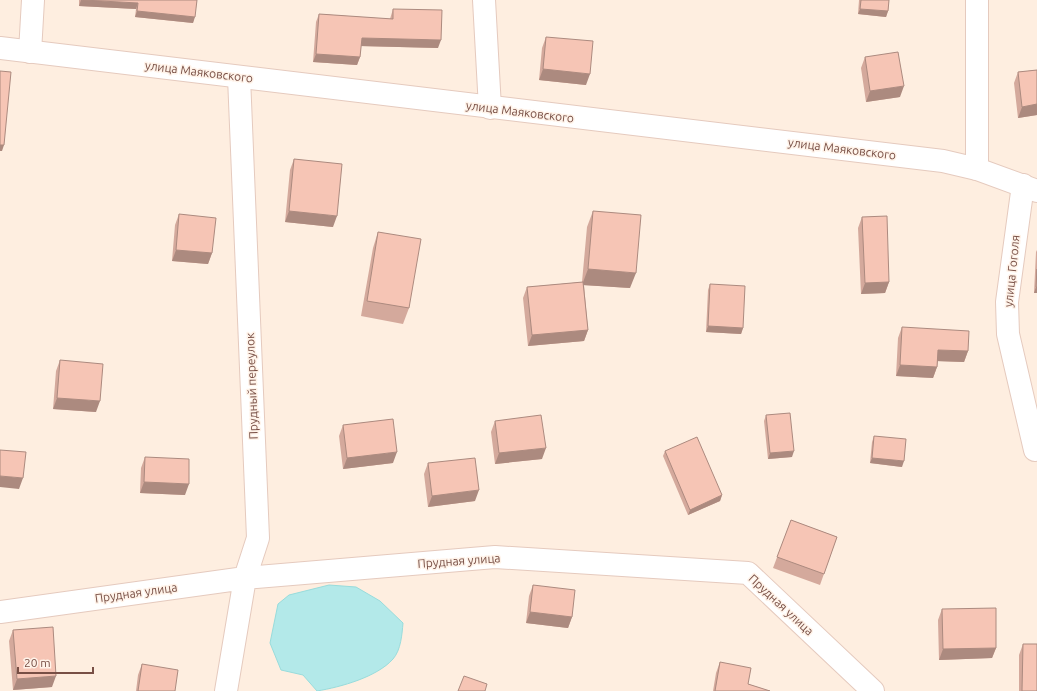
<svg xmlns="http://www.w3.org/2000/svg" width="1037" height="691" font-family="Ubuntu,sans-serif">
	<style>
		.water { fill: #b3e9e9; stroke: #98dcdc }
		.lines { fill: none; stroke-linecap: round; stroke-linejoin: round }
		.minor-casing { stroke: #e5cabe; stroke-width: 24 }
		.tertiary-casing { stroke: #e5cabe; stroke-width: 24 }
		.minor { stroke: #fff; stroke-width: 22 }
		.tertiary { stroke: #fff; stroke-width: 22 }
		.wall { fill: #d4a99c }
		.shaded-wall { fill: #ac8a7f }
		.building { fill: #f6c5b5; stroke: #ac8a7f }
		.labels { text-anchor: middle; stroke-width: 3; stroke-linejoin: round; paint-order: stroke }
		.street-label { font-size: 12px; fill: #784f45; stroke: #fff3e9 }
	</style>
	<rect width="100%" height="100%" fill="#feeee0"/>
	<path class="water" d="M329,585l27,2 24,14 23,22c-1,11 -2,27 -10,36 -16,18 -52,28 -76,32l-14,-16 -22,-5 -11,-27 8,-39 11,-9z"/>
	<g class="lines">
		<g class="minor-casing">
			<path id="minor" d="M484,0l6,108
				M977,0v169
				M30,52l3,-52
				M1023,185l-16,117 1,32 27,116
				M0,612l245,-34 250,-21 253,16 125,118
				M226,691l19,-113 13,-40 -19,-461"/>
		</g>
		<g class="tertiary-casing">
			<path id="tertiary" d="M0,48l943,113 34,8 60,22"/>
		</g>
		<use href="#minor" class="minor"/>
		<use href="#tertiary" class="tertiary"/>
	</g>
	<path class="wall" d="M79,0h118l-4,23 -58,-6 1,-8 -57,-3z
		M859,0h30l-1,11 -2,6 -28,-3z
		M393,9l45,39 -77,-2 -1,11 -3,8 -44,-3 3,-40 3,-8 71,5z
		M546,37l40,48 -47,-5 3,-32z
		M865,57l35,40 -34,5 -5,-34z
		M1037,70v45l-19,3 -4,-35 4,-11z
		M294,159l39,68 -48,-5 5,-52z
		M593,211l37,77 -46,-3 4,45 -4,11 -56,5 -5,-48 4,-11 55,-5 5,-55z
		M179,214l33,39 -4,11 -36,-3 3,-36z
		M862,217l27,65 -4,11 -24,1 -3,-66z
		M378,232l31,76 -6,16 -42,-8 12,-68z
		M1037,250v43h-3l2,-41z
		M710,284l33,44 -2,6 -35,-2 2,-42z
		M902,327l66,24 -4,11 -26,-1 -1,6 -4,11 -37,-2 2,-38z
		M60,360l36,52 -43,-3 3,-38z
		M766,415l26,42 -24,2 -4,-38z
		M495,421l47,38 -47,5 -4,-32z
		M343,425l50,38 -50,6 -4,-33z
		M874,436l28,31 -32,-4 2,-21z
		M665,451l57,44 -2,6 -32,14 -25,-59z
		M145,457l40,38 -45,-2 1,-25z
		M428,463l47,38 -47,6 -4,-33z
		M791,520l46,17 -17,48 -47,-17z
		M533,585l39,32 -4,11 -42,-5 3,-27z
		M942,609l54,39 -4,10 -53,2 -1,-40z
		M13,630l39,57 -39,3 -4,-49z
		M1023,644l14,47h-18v-36z
		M720,662l28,22 22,7h-57l3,-18z
		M142,664l33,27h-39l2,-16z"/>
	<path class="shaded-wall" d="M81,0l57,3 -2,6 -57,-3z
		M860,9l28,2 -2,6 -28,-3z
		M137,11l58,6 -2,6 -58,-6z
		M362,38l79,2 -3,8 -79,-2z
		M316,54l44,3 -3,8 -44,-3z
		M543,69l47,5 -4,11 -47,-5z
		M904,86l-4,11 -34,5 4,-11z
		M1037,104v11l-19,3 4,-11z
		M0,145h4l-2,6h-2z
		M289,211l48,5 -4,11 -48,-5z
		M176,250l36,3 -4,11 -36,-3z
		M588,269l48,4 -6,15 -48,-3z
		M889,282l-4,11 -24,1 4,-11z
		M1036,287h1v6h-3z
		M708,326l35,2 -2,6 -35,-2z
		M588,330l-4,11 -56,5 4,-11z
		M938,350l30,1 -4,11 -30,-1z
		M900,365l37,2 -4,11 -37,-2z
		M57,398l43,3 -4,11 -43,-3z
		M546,448l-4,11 -47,5 4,-11z
		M794,451l-2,6 -24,2 2,-6z
		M397,452l-4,11 -50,6 4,-11z
		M872,458l32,3 -2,6 -32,-4z
		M0,476l23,2 -4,11 -19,-2z
		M144,482l45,2 -4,11 -45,-2z
		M479,490l-4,11 -47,6 4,-11z
		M722,495l-2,6 -32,14 2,-5z
		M530,612l42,5 -4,11 -42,-5z
		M996,648l-4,10 -53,2 4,-11z
		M56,676l-4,11 -39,3 4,-11z"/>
	<path class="building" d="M83,0h114l-2,17 -58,-6 1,-8z
		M861,0h28l-1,11 -28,-2z
		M393,9l49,1 -1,30 -79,-2 -2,19 -44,-3 3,-40 74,5z
		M546,37l47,4 -3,33 -47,-5z
		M898,52l6,34 -34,5 -5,-34z
		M1037,70v34l-15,3 -4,-35z
		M0,71l11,1 -7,73h-4z
		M294,159l48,5 -5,52 -48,-5z
		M593,211l48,4 -5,58 -48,-4z
		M179,214l37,4 -4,35 -36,-3z
		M887,216l2,66 -24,1 -3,-66z
		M378,232l43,7 -12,69 -42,-7z
		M1037,269v18h-1z
		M583,282l5,48 -56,5 -5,-48z
		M710,284l35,2 -2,42 -35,-2z
		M902,327l67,4 -1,20 -30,-1 -1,17 -37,-2z
		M60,360l43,4 -3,37 -43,-3z
		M790,413l4,38 -24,2 -4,-38z
		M541,415l5,33 -47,5 -4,-32z
		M393,419l4,33 -50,6 -4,-33z
		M874,436l32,3 -2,22 -32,-3z
		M697,437l25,58 -32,15 -25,-59z
		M0,450l26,2 -3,26 -23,-2z
		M145,457l44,2v25l-45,-2z
		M475,458l4,32 -47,6 -4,-33z
		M791,520l46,17 -13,37 -47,-17z
		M533,585l42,5 -3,27 -42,-5z
		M996,608v40l-53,1 -1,-40z
		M53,627l3,49 -39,3 -4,-49z
		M1023,644h14v47h-15z
		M720,662l31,6 -3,16 22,7h-55z
		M142,664l36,6 -3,21h-37z
		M464,676l23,8 -2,7h-27z"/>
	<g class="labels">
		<g class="street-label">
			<text transform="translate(199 72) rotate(7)" y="4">улица Маяковского</text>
			<text transform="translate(520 112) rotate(7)" y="4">улица Маяковского</text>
			<text transform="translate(842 149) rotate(7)" y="4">улица Маяковского</text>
			<text transform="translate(1012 271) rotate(-84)" y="4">улица Гоголя</text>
			<text transform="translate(252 386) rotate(-92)" y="4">Прудный переулок</text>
			<text transform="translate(459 561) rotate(-4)" y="4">Прудная улица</text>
			<text transform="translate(136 593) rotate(-8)" y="4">Прудная улица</text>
			<text transform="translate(781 605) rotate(43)" y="4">Прудная улица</text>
		</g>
	</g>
	<path d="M18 667v6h75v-6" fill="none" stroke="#784f45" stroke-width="2"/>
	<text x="24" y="667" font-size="12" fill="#784f45" stroke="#fff3e9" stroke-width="3" paint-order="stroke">20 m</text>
</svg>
